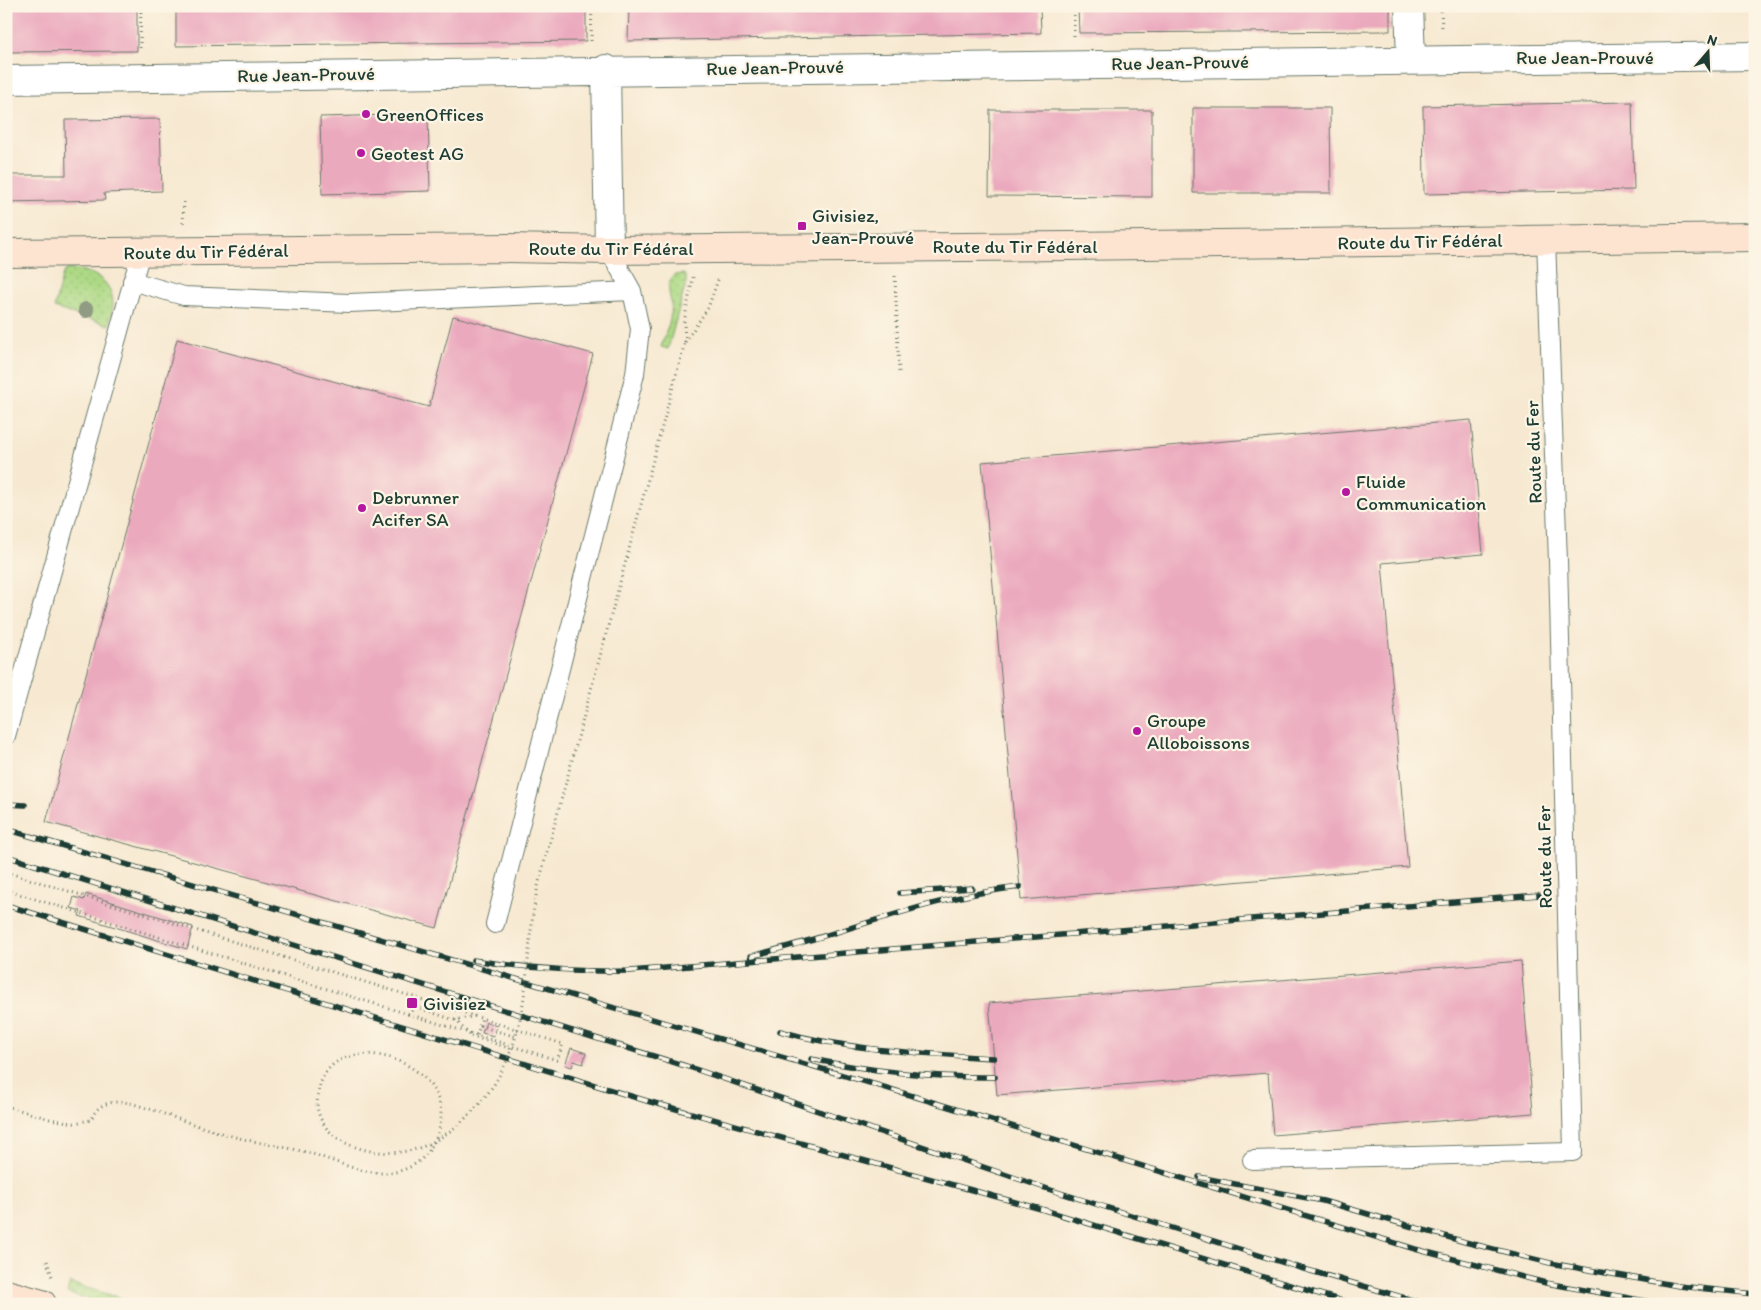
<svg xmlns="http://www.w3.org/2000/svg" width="1761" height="1310" font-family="Itim,sans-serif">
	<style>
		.grass { fill: url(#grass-dots); stroke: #668b5c }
		.building { fill: #eba9be }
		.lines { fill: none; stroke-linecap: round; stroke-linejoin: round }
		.lane-casing { stroke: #6b796b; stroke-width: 20 }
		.street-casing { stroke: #6b796b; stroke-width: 30 }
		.secondary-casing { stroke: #6b796b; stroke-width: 30 }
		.path { stroke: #6b796b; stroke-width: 3; stroke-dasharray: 1 4; stroke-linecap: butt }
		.lane { stroke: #fff; stroke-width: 18 }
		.street { stroke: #fff; stroke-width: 28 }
		.secondary { stroke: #fde4d1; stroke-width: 28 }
		.rail-casing { stroke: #1f3d34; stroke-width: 5.5 }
		.rail { stroke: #fcf5e5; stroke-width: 4; stroke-dasharray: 11; stroke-linecap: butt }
		.path-bridge { stroke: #6b796b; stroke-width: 3; stroke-dasharray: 1 4; stroke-linecap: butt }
		.tree { fill: #909b83 }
		.poi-dot { fill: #b5179e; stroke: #fcf5e5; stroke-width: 2 }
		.labels { text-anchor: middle; stroke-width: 4.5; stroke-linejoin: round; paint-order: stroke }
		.street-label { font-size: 19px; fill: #1f3d34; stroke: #fcf5e5 }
		.poi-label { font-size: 19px; fill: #1f3d34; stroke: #fcf5e5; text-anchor: start }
	</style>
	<defs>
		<pattern id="grass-dots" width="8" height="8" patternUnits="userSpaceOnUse" patternTransform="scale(1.25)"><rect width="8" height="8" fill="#add985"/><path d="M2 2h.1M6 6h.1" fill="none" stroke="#94bb73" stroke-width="1.8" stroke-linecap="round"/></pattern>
	</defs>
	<rect width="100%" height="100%" fill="#fcf5e5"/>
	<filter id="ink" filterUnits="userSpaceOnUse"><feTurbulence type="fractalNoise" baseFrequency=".02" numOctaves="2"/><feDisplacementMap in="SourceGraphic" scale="10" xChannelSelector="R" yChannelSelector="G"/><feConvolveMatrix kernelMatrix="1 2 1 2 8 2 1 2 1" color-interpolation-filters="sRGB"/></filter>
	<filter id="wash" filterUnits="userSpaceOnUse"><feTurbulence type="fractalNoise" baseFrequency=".0096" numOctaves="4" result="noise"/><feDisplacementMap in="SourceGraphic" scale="20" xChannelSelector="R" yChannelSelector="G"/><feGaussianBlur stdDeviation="1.12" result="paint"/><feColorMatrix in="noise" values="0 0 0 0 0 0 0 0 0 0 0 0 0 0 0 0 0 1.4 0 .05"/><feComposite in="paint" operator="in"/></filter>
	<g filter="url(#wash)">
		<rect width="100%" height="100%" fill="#f7e9d1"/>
		<path class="grass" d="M68,269c23,1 45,10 45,36 0,6 -3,14 -4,20l-55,-17 9,-35z
			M684,274l2,4v5l-18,66 -7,-2c3,-11 9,-23 10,-35 2,-15 -8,-24 3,-37z
			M70,1283l71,21h-39l-35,-11z"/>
		<g id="blocks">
			<path class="building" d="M6,6h131v45l-131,1z
				M176,6h410v35l-410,5z
				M629,6h411l1,27 -413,8z
				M1078,6h312v25l-311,2z
				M1632,102l2,88 -210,4 -1,-88z
				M1193,108h137l1,85h-138z
				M990,110h162v87l-163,-1z
				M428,114l2,77 -108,3 -2,-77z
				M160,119l2,72 -58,2 1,7 -99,2v-27h60l-1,-55z
				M453,316l140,38 -156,574 -391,-106 131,-483 252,68z
				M1471,420l12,134 -101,9 26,304 -387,33 -39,-438z
				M86,894l107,33 -6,22 -108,-33 2,-5 -10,-3 3,-11 10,3z
				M1521,961l12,152 -260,22 -5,-62 -271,22 -8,-92z
				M486,1022l11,4 -3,10 -12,-3z
				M571,1048l15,5 -3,11 -9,-3 -2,6 -7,-2z"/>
		</g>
	</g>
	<g filter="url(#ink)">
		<use href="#blocks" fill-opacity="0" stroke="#6b796b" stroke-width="1"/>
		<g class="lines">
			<g class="lane-casing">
				<path id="lane" d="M132,281l52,15 165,7 283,-12
					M6,736l135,-484
					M495,924l140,-550 5,-45 -8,-38 -23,-41
					M1252,1160l321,-8 -15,-591 -12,-321"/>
			</g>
			<g class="street-casing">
				<path id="street" d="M1409,6l2,52
					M606,69l3,181
					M6,80c583,-11 1166,-19 1749,-24"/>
			</g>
			<g class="secondary-casing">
				<path id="secondary" d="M6,253l502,-5 101,2 460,-4 686,-9
					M6,1294l36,10"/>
			</g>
			<path class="path" d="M1441,6l1,24
				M1074,36v-30
				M591,41l1,-35
				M140,48l1,-42
				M183,223l1,-21
				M895,276l4,97
				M685,342l23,-34 11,-31
				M685,342l-1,-20 9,-45
				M6,872l408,125 2,10
				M6,890l402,124 8,-7
				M416,1007l38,13
				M408,1014l149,46 6,-16 -149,-47
				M480,1026l37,11
				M477,1035l5,-17
				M471,1036l41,13
				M6,1106l44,13 24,4 17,-3c5,-14 15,-18 29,-18 11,0 22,5 33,8 26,9 52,19 79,26 24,7 49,10 74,16 25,7 50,20 76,21 18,1 38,-8 48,-24 51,-79 -91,-131 -110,-64
				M47,1261l5,16"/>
			<use href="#lane" class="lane"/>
			<use href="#street" class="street"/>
			<use href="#secondary" class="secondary"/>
			<g class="rail-casing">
				<path id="rail" d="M6,804l19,1
					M6,829l874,257 535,163 131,34 116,21
					M6,856l683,211 362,123 246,77 129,37
					M900,893l72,-5
					M6,905l641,196 394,108 311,95
					M751,956c91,-21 176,-59 269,-69
					M473,960c52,8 104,12 157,11l909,-76
					M780,1031c69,20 143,22 214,27
					M811,1059c60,12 123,19 184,18
					M1199,1177l124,24 142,41 85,21 129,23 76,8"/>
			</g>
			<use href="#rail" class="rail"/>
			<path class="path-bridge" d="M454,1020l23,-4
				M455,1020l16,16
				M320,1085c-2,9 -4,18 -2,26 10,40 71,49 104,36 28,-11 54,-36 71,-61 42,-64 29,-133 46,-204l146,-540"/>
		</g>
		<circle class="tree" cx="86" cy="310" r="8"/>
	</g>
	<g class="poi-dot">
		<circle cx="366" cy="114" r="5"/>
		<circle cx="361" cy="153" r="5"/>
		<rect x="797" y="221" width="10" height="10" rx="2.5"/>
		<circle cx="1346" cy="492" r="5"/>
		<circle cx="362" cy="508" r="5"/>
		<circle cx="1137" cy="731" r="5"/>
		<rect x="406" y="997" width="12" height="12" rx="2.5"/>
	</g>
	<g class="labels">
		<g class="street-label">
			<text x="1585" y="64">Rue Jean-Prouvé</text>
			<text transform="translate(1180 62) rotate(-1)" y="7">Rue Jean-Prouvé</text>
			<text transform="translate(775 67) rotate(-1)" y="7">Rue Jean-Prouvé</text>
			<text transform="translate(306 74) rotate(-1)" y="7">Rue Jean-Prouvé</text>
			<text transform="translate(1420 241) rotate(-1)" y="7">Route du Tir Fédéral</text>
			<text x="1015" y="253">Route du Tir Fédéral</text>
			<text x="611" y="255">Route du Tir Fédéral</text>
			<text transform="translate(206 251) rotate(-1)" y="7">Route du Tir Fédéral</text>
			<text transform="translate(1533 452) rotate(-92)" y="7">Route du Fer</text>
			<text transform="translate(1544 857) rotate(-91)" y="7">Route du Fer</text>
		</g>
		<g class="poi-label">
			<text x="376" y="121">GreenOffices</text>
			<text x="371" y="160">Geotest AG</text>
			<text x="812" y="222">Givisiez,<tspan x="812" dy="22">Jean-Prouvé</tspan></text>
			<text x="1356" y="488">Fluide<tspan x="1356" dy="22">Communication</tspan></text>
			<text x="372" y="504">Debrunner<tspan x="372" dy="22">Acifer SA</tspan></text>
			<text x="1147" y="727">Groupe<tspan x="1147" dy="22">Alloboissons</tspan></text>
			<text x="423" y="1010">Givisiez</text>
		</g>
	</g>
	<rect width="1761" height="1310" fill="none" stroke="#fcf5e5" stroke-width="25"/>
	<g transform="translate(1708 52) rotate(19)" stroke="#fcf5e5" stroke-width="4" paint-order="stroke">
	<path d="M0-4L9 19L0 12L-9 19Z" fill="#1f3d34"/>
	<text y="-8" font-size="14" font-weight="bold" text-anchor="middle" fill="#1f3d34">N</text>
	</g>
</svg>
